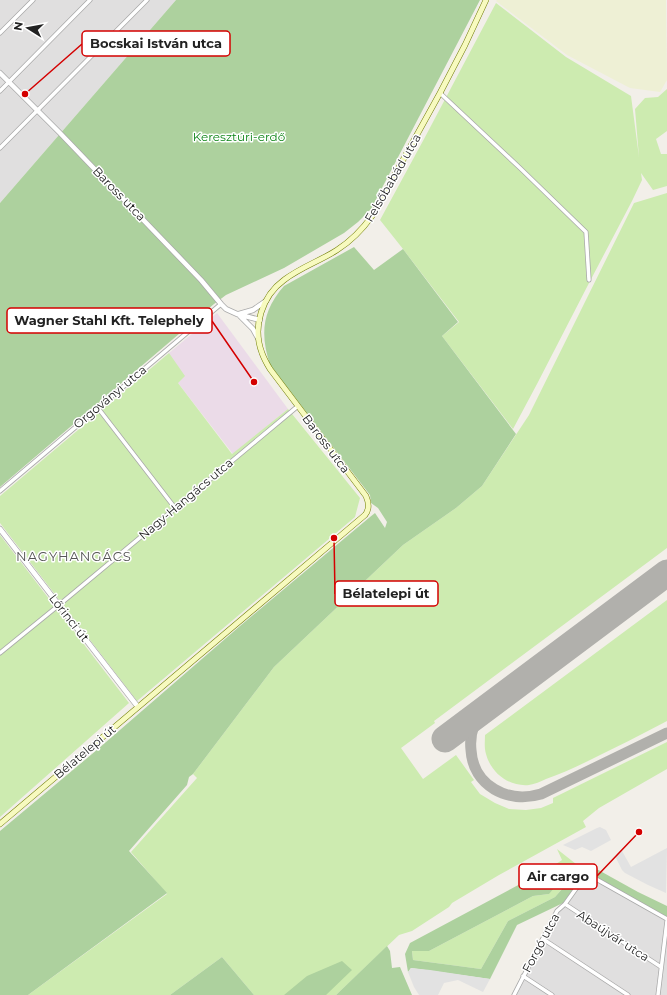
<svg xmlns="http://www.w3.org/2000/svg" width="667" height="995" font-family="Montserrat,sans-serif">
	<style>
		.residential { fill: #e0dfdf }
		.industrial { fill: #ebdbe8 }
		.farmland { fill: #eef0d5 }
		.grass { fill: #cdebb0 }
		.forest { fill: #add19e }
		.parking { fill: #e2e2e2 }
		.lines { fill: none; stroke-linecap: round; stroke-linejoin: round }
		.taxiway { stroke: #b1b0ac; stroke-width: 11 }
		.runway { stroke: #b1b0ac; stroke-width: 27 }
		.minor-casing { stroke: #a9a9a9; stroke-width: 5 }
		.tertiary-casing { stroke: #a9a9a9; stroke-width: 6 }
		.secondary-casing { stroke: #707d05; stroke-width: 6 }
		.minor { stroke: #fff; stroke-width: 3.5 }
		.tertiary { stroke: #fff; stroke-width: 4.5 }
		.secondary { stroke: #f7fabf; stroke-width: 5 }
		.labels { text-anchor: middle; stroke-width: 3; stroke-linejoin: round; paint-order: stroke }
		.park-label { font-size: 12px; fill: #0c8416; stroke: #fff }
		.street-label { font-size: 12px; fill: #222; stroke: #fff }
		.neighbourhood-label { font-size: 13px; letter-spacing: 1px; fill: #555; stroke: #fff }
		.leader { fill: none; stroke: #d40000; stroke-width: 1.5 }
		.callout-dot { fill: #d40000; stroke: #fff; stroke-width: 1.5 }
		.callout { fill: #fff; stroke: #d40000; stroke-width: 1.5 }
		.callout-label { font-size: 13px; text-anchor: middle; font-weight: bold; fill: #222 }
	</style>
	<rect width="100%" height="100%" fill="#f2efe9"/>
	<path class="residential" d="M0,0h176l-176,203z
		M587,875l80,44v76h-153l43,-84z"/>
	<path class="industrial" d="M217,313l71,96 -55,45 -55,-71 -9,-30z"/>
	<path class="farmland" d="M497,0h169l1,80 -7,12 -30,-4 -63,-33 -71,-54z"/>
	<path class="grass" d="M496,3l70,54 65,39 8,61 -4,-48 10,-11 13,-1 9,-8v42l-11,8 5,15h6v32l-14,4 -12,-17 1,7 -10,21 -44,84 -51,99 -24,45 -71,-93 17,-14 -56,-73 -23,-29 44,-81z
		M667,193v355l-233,173 1,2 -34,25 22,31 33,-24 18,25 -3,2 9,12 15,9 14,6 17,1 15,-2 12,-5v-5l114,-56v27l-68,39 -16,13 3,6 -87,48 -47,28 -3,4 -37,24 -13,4 -63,60h-82l-32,-38 -52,38h-142l139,-101 -36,-42 66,-74 -4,-4 81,-107 129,-122 53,-37 26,-22 47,-71 105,-212z
		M169,353l16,23 -7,7 54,71 56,-45 72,89 -5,19 -218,184 -137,-178v-27z
		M0,535l129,168 -129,114z
		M667,600v121c-26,14 -53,27 -79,40 -14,7 -28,13 -42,18 -6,3 -11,5 -17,6 -20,2 -38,-12 -43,-31 -2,-7 -1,-13 -1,-19z
		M557,849l19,15 -7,17 -14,16 -47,24 -27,48 -68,-9 -1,-9h17l104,-55 16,-2 7,-26h-6l12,-8z"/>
	<path class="forest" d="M176,0h304l-109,209 -13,13 -14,11 -60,35 -58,27 -12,9 -214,183v-284z
		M354,247l20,23 29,-21 55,73 -16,14 74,98 -34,52 -26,22 -53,37 -129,122 -81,107 -4,3 -2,8 -58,66 38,42 -139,102h-28v-164l98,-82 142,-123 130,-109 5,-4 10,15 2,-6 -9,-14 -7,-5 -1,-8 -100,-130c-10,-31 -8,-54 14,-79z
		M584,864l2,6 -2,5 -21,28 -46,22 -27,54 -79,-11 -3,4 -3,-18 5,-11 140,-75h6l7,9 -14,17 -16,2 -104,55h-17l1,9 68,9 27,-48 47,-24z
		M589,867h4l45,25 29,14v11l-79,-44v-4z
		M387,946l3,5 2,17 8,-1 12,28h-76z
		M222,957l32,38h-84z
		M342,961l10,9 -26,25h-42l23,-19z"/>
	<path class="parking" d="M600,827l6,3 5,10 -20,11 -9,-4 -7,3 -12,-5 34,-17z
		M667,848l-1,45 -18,-8 -23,-12 -3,-3 -7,-14 7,-5 9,16z
		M411,968l19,2 60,9 -7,13 -25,-12 -14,3 -6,12h-19l-5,-8 -6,-15z"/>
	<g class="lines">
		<path class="taxiway" d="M491,704c-7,6 -13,13 -17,21 -3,8 -4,16 -3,25 2,36 37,54 70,44l126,-61"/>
		<path class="runway" d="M445,739l222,-166"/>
		<g class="minor-casing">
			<path id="minor" d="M0,33l33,-33
				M0,91l90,-91
				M440,93l80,75 66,64 3,48
				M0,148l147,-148
				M98,408l77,100
				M0,491l221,-187
				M0,653l59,-48 239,-199
				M565,904l96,63
				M543,939l85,56
				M523,976l29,19
				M514,995l43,-84 8,-7 20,-28 4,-1 78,44
				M658,995l9,-74"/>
		</g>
		<g class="tertiary-casing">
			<path id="tertiary" d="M0,73l59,59 142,148 20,24 5,5 11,5 23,6
				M239,314l14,-4 13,-9
				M240,316l13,13 5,9
				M0,529l138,178"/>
		</g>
		<g class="secondary-casing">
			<path id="secondary" d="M0,824l365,-309c5,-6 4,-12 1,-19l-96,-127c-3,-5 -6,-10 -8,-16 -10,-26 0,-57 22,-73 17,-13 36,-19 53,-30 14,-9 25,-20 35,-34l68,-123 25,-48 21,-45"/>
		</g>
		<use href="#minor" class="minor"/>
		<use href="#tertiary" class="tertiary"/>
		<use href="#secondary" class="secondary"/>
	</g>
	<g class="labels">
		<g class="park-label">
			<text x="239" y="141">Keresztúri-erdő</text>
		</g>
		<g class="street-label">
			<text transform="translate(393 178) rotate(-60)" y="4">Felsőbabád utca</text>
			<text transform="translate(119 194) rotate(46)" y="4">Baross utca</text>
			<text transform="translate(110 397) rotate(-40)" y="4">Orgoványi utca</text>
			<text transform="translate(326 444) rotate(53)" y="4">Baross utca</text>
			<text transform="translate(186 499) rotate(-40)" y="4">Nagy-Hangács utca</text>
			<text transform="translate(69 618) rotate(52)" y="4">Lőrinci út</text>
			<text transform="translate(85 752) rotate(-40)" y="4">Bélatelepi út</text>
			<text transform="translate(613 936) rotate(33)" y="4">Abaújvár utca</text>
			<text transform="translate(541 943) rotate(-62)" y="4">Forgó utca</text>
		</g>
		<g class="neighbourhood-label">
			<text x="74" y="561">NAGYHANGÁCS</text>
		</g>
	</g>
	<path class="leader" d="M25 94L82 44M254 382L212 321M334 538L335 594M639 832L597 876"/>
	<g class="callout-dot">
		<circle cx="25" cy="94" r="4"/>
		<circle cx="254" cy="382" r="4"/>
		<circle cx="334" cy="538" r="4"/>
		<circle cx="639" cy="832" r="4"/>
	</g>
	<g class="callout">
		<rect x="82" y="31" width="148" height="25" rx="4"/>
		<rect x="7" y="308" width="205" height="25" rx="4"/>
		<rect x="335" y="581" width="103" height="25" rx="4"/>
		<rect x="519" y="864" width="78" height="25" rx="4"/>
	</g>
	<g class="callout-label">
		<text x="156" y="48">Bocskai István utca</text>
		<text x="109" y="325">Wagner Stahl Kft. Telephely</text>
		<text x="386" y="598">Bélatelepi út</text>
		<text x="558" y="881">Air cargo</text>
	</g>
	<g transform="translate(28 28) rotate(281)" stroke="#ffffff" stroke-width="3" paint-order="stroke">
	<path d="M0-3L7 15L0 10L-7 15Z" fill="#222222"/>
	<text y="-6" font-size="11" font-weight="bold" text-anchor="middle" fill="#222222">N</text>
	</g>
</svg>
